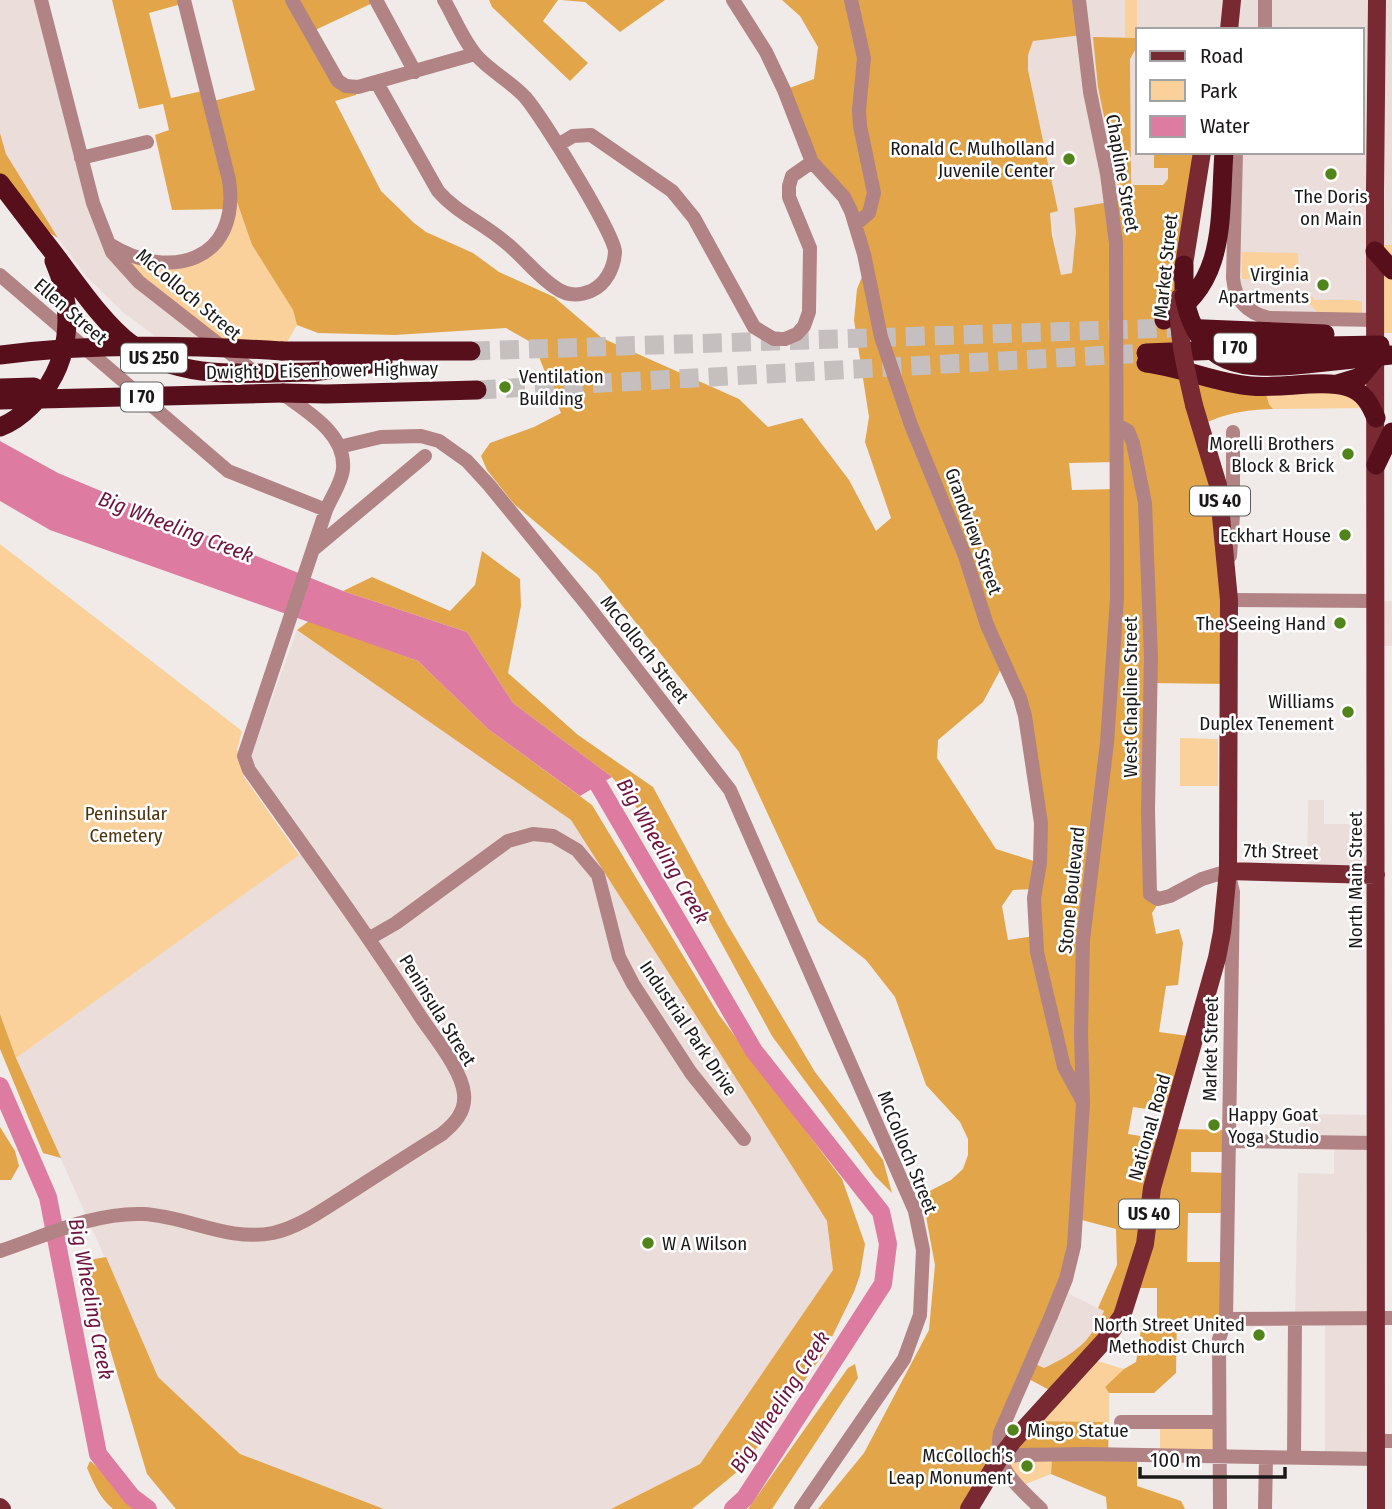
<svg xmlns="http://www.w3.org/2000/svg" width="1392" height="1509" font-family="'Fira Sans Condensed',sans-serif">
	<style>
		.built { fill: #ebddd9 }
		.green { fill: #fad19a }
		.forest { fill: #e2a549; fill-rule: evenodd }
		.water { fill: #de7ba0 }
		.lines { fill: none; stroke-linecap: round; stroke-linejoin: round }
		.river { stroke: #de7ba0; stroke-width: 18 }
		.highway-tunnel { stroke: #c5c0bf; stroke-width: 19; stroke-dasharray: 19 10; stroke-linecap: butt }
		.minor { stroke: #b28384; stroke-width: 14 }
		.major { stroke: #782932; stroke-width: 18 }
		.highway { stroke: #580f1c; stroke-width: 19 }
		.major-bridge { stroke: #782932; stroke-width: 18 }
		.highway-bridge { stroke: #580f1c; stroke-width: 19 }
		.poi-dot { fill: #51851b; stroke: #fff; stroke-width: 2.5 }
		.labels { text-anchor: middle; stroke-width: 5; stroke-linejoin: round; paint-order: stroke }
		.shield { fill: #fff; stroke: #5f5e5d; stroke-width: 2 }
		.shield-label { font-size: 18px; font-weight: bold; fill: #1a1918 }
		.poi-label { font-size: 19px; fill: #1a1918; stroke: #fff; text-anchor: end }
		.street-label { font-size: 19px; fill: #1a1918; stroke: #fff }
		.park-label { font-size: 19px; fill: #4d340d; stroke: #fff }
		.water-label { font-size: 21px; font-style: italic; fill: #6d133d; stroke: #fff }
	</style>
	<rect width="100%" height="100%" fill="#f0eae9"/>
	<path class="built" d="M0,0h41l60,228 127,120 -58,-1 -46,-34 -38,-37 -28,-38 -52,-84 -6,-21z
		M1079,0h313v245h-13l1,74 -111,-1 -29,-16 -4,-150h126v-122h-224v122h59l-128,192 -19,-132 8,-1 -30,-141v-15l5,-14z
		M1376,601h16v45h-16z
		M297,630l274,190 256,401 6,49 -133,194 -89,45h-227l-144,-55 -82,-77 -142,-319 295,-212 -61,-87z
		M1308,800h16v24h52v51l-69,-2z
		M1299,1114l76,1 1,344h-51v-140h-30l3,-146 36,1v-31l-35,-1z
		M1061,1290l43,21 -8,18 -23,26 -29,13 -13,-6z"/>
	<path class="green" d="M1125,0h12v38l-12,-1z
		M229,180l23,65 41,65 4,15 -15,26 -54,-3 -89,-66 -19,-32 40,12 55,-17z
		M1375,245h17v88h-16z
		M1242,252l56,1 1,27 -57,-1z
		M1308,297h5l1,3h41l7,2v11h-44l-9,-10z
		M1333,385l38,23 -98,1 -4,-5 -5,-17z
		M0,544l242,187 -5,19 7,27 55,78 -283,203 -16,-44z
		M1180,738l38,1v47h-38z
		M1088,1358l36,11 -19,18 4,6v29l-79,-1z
		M1160,1422h59l1,35 -60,-2z
		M1052,1457l-1,17 -25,10 -17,-18 4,-7z"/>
	<path class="forest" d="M112,0h72l1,3 -36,10 22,85 36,-8 3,12 45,-12 -23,-90h147l-68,32 27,49 20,6 -2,8 -21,6 46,90 33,32 12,9 47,21 26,19 55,25 48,41 137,61 29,28 34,-9 47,62 27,51 15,-13 -26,-76 4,-25 -15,-97 3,-31 9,-22 -10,-43 -27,-43 -45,-91 30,-11 4,-32 -18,-31 -18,-16h297l3,35 -49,6 -5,14v15l30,141 -8,2 2,22 9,40 11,-2 4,-41 -2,-24 47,-8 -23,-113 -5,-50 45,1v7l-8,14 1,126h32l5,-6v-11h-14v-16h48l-18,215 80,20 5,17 4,5c-29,1 -47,4 -74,17l12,31 17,227 -77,-1 -2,206 12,10 -9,14 4,21 23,-5 4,14 -5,42 -12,1 -7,46 37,5 -22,76 -41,-6 -5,27 38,6 3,-11 61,1 -1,22h-38v20l38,1 -1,40h-40l-1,49h40l-1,57 -49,-1 -1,55 -22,20h-45l-4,-6 19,-18 12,-7 7,-45h14v-29h-25l-10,28 -67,77 -30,-16 -27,65 32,-21 79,1 -1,32 29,1v31l44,15 4,8h-78l-1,-12 -55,-23 1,-17 -35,-2 -48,54h-151l46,-56 65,-123 6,-65 -13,-70 29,-15 12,-11 5,-14v-16l-8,-17 -34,-37 -31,-88 -29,-37 -48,-38 -79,-170 -142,-178 -83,-70 -27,-34 -6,-14 9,-13 44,-16 27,-14 -27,-69 -28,-16 -111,7 -77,-2 -21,-8 -4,-15 -41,-65 -21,-60v24l-59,1 -17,-75 14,-5 -6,-26 -24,5zM1117,462l1,27 -46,1 -3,-27zM1003,665l22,51 15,147 -44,-14 -59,-91 1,-18 45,-38zM1035,889v47l-27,4 -6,-34 11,-16zM1078,1219l38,10 1,36 -19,43 6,3c-14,32 -30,43 -60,57l-13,-6 43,-116z
		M489,0h69l-15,21 45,42 -18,18 -78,-74z
		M561,0h104l-45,32 -35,-30z
		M0,133l6,21 52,84 -29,-18 -29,-37z
		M482,551l38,28 1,27 -13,67 70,62 75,52 73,135 89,150 68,88 9,33 -17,-17 -103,-140 -100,-184 -60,-75 -99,-74 -46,-71 -124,-41 29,-14 78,34 25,-26z
		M309,621l109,40 70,68 104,76 127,210 123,164 23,65 -5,31 -6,17 -30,61 -81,114 -51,42h-81l89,-45 133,-194 -6,-49 -256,-401 -274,-190z
		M0,1014l16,44 45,100 -18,-5 -43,-104z
		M0,1127l15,24 4,15 -8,14h-11z
		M106,1257l52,120 82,77 144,55h-208l-29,-35 -63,-213z
		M855,1364l3,14 -86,131h-24l100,-141z
		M90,1461l27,22 24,26h-28c-14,-12 -19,-25 -26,-41z"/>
	<path class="water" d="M0,441l58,32 174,73 111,45 124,41 46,71 99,74 -32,19 -92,-67 -70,-68 -368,-131 -50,-29z"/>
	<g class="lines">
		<path class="river" d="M583,770l12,9 159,272 127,161 7,32 -5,40 -138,214 -12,11
			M0,1086l48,111 50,257 34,43 16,12"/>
		<path class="highway-tunnel" d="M471,351l700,-23
			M477,390l669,-37"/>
		<path class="minor" d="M41,0l52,203 19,49 27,30 119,93
			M292,0l46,81 8,5 12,1 117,-33
			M376,0l39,72
			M733,0l33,52 18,38 28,72 32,35 7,14 13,43 17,83 30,88 54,131 22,69 33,73 5,18 16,107 -1,40 -6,35 3,54 27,115 19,35
			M851,0l13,58 -5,52 1,16 14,67 -5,20 -13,11
			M1265,0v30
			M377,83l61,108c19,22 45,32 67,51 18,14 32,34 51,46 11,8 23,8 35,3 15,-7 23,-23 24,-39 0,-18 -75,-138 -90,-155 -15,-16 -35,-26 -49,-42 -13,-15 -22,-38 -32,-55
			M558,145l15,-9 18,-1 81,56 22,27 60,109 20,12h11l12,-5 7,-8 5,-14 1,-64 -21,-51v-11l3,-10 20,-14
			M1236,152l-3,126c2,22 14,35 36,40l107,2
			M81,158l66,-16
			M109,244c60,38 132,18 120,-64l-45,-180
			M0,275l228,196 98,39
			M1117,425l11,6 5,12 12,60 6,154 -3,153 2,84 8,5 12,-3 32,-17 26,-8 5,21 -7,427 -7,20 1,170
			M339,447l42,-10 40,-1 18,5 28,20 22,24 99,121 142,184 185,421 8,39 -3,65 -16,44 -103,150
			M314,549l111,-93
			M1230,556l3,-41v-83
			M1229,600l147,1
			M370,938l26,-15 112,-82 25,-7 20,2 24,14 21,25 21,82 14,27 58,89 53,66
			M1230,1141l145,2
			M0,1251c45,-15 94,-39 143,-37 44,2 85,28 130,19 27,-6 51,-24 75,-39 31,-20 62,-40 94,-60 12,-10 24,-22 22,-40 -2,-24 -30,-57 -44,-78 -54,-84 -113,-165 -171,-246l-5,-14 82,-246c5,-12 16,-28 17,-41 3,-37 -38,-58 -64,-78
			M1226,1319l166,-1
			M1121,1422h98
			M1375,1441h17
			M1294,1458l1,-139
			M999,1459l18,-4 69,-1 290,5
			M1041,1509c-23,-23 -48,-40 -41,-76l51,-117 15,-37 8,-33 9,-143 -2,-70 2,-93 24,-197 10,-145 -1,-355 -9,-69 -17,-82 -11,-92
			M1265,1509l1,-51"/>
		<path class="major" d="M1229,30l3,-30
			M1182,277l20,-125
			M1228,871l148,4
			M0,1507l2,2
			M969,1509l30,-50 14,-18 92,-101 17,-24 23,-72 7,-56 65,-230 5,-26 6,-61 1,-271 -11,-115 -24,-80
			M1376,1509l-1,-1319 2,-190"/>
		<path class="highway" d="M0,183l45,59
			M1375,251l17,19
			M1184,265v31
			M1164,320c64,-36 55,-103 60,-168
			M1180,328l145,6
			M282,351h189
			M1146,353l179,-7
			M1146,363c36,4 69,20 105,23 29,3 72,-7 97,1 16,5 22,17 28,31
			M313,372l70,-10
			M1337,384l23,-7 16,-19
			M0,388l34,-1
			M283,393l43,1 151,-4
			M1376,465l16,-33"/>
		<path class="major-bridge" d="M1179,298c-2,37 7,71 15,107"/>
		<path class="highway-bridge" d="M45,242c25,31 55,79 86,102 51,39 122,28 182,28
			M1184,296c14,73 60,74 122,68 29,-3 57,-6 86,-9
			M1325,346l55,-1
			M0,355c94,-12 188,-10 282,-4
			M0,400l283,-7
			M0,427c11,-4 23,-13 31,-21 40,-39 45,-95 23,-145"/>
	</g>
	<g class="poi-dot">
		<circle cx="1069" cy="159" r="7"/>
		<circle cx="1331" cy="174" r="7"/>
		<circle cx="1323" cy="285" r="7"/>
		<circle cx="505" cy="387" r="7"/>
		<circle cx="1348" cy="454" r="7"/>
		<circle cx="1345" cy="535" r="7"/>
		<circle cx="1340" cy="623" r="7"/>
		<circle cx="1348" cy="712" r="7"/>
		<circle cx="1214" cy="1125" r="7"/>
		<circle cx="648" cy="1243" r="7"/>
		<circle cx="1259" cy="1335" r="7"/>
		<circle cx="1013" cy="1430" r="7"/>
		<circle cx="1027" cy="1466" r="7"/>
	</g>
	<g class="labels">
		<g class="shield">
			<rect x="1214" y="333.5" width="42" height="29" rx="5"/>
			<rect x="121" y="343.5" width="66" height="29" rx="5"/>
			<rect x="121" y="382.5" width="42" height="29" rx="5"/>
			<rect x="1190" y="486.5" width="60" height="29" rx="5"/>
			<rect x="1119" y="1199.5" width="60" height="29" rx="5"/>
		</g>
		<g class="shield-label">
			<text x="1235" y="354">I 70</text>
			<text x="154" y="364">US 250</text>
			<text x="142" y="403">I 70</text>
			<text x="1220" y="507">US 40</text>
			<text x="1149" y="1220">US 40</text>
		</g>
		<g class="poi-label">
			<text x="1055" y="155">Ronald C. Mulholland<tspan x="1055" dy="22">Juvenile Center</tspan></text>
			<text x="1331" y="203" text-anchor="middle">The Doris<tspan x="1331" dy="22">on Main</tspan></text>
			<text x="1309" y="281">Virginia<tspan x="1309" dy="22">Apartments</tspan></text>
			<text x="519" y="383" text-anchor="start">Ventilation<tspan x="519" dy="22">Building</tspan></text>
			<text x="1334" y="450">Morelli Brothers<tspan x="1334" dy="22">Block &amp; Brick</tspan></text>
			<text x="1331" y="542">Eckhart House</text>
			<text x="1326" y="630">The Seeing Hand</text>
			<text x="1334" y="708">Williams<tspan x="1334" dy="22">Duplex Tenement</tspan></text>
			<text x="1228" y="1121" text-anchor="start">Happy Goat<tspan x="1228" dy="22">Yoga Studio</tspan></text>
			<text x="662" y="1250" text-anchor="start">W A Wilson</text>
			<text x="1245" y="1331">North Street United<tspan x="1245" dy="22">Methodist Church</tspan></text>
			<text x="1027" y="1437" text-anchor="start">Mingo Statue</text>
			<text x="1013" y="1462">McColloch’s<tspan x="1013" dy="22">Leap Monument</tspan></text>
		</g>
		<g class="street-label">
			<text transform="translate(1123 173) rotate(80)" y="7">Chapline Street</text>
			<text transform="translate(1165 266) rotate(-84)" y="7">Market Street</text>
			<text transform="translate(189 294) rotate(40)" y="7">McColloch Street</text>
			<text transform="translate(71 311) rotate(41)" y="7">Ellen Street</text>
			<text transform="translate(322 370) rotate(-1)" y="7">Dwight D Eisenhower Highway</text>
			<text transform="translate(974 531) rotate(70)" y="7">Grandview Street</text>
			<text transform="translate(645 649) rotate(52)" y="7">McColloch Street</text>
			<text transform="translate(1130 697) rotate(-90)" y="7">West Chapline Street</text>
			<text transform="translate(1281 851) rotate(2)" y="7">7th Street</text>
			<text transform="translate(1355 880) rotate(-90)" y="7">North Main Street</text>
			<text transform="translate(1071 890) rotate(-84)" y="7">Stone Boulevard</text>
			<text transform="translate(438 1010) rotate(58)" y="7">Peninsula Street</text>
			<text transform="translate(689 1028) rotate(56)" y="7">Industrial Park Drive</text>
			<text transform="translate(1210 1049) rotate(-89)" y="7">Market Street</text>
			<text transform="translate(1149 1127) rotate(-74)" y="7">National Road</text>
			<text transform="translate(908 1152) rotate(68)" y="7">McColloch Street</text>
		</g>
		<g class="park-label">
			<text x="126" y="820">Peninsular<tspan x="126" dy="22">Cemetery</tspan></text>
		</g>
		<g class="water-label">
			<text transform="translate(176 527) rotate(21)" y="7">Big Wheeling Creek</text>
			<text transform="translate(663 851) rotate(60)" y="7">Big Wheeling Creek</text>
			<text transform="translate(91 1299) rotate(79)" y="7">Big Wheeling Creek</text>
			<text transform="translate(780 1402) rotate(-57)" y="7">Big Wheeling Creek</text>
		</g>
	</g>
	<rect x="1136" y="28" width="228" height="126" fill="#ffffff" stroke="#a3a3a3" stroke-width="2"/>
	<rect x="1150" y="51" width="35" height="10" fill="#782932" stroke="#a3a3a3" stroke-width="2"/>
	<text x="1200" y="63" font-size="21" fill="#1a1918">Road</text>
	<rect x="1150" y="80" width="35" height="21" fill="#fad19a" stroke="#a3a3a3" stroke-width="2"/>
	<text x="1200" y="98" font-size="21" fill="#1a1918">Park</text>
	<rect x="1150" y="116" width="35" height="21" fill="#de7ba0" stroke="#a3a3a3" stroke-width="2"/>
	<text x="1200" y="133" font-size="21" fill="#1a1918">Water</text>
	<path d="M1140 1467v10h145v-10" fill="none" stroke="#1a1918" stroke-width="3.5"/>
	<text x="1150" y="1467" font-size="21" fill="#1a1918" stroke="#ffffff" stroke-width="5" paint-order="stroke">100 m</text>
</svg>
